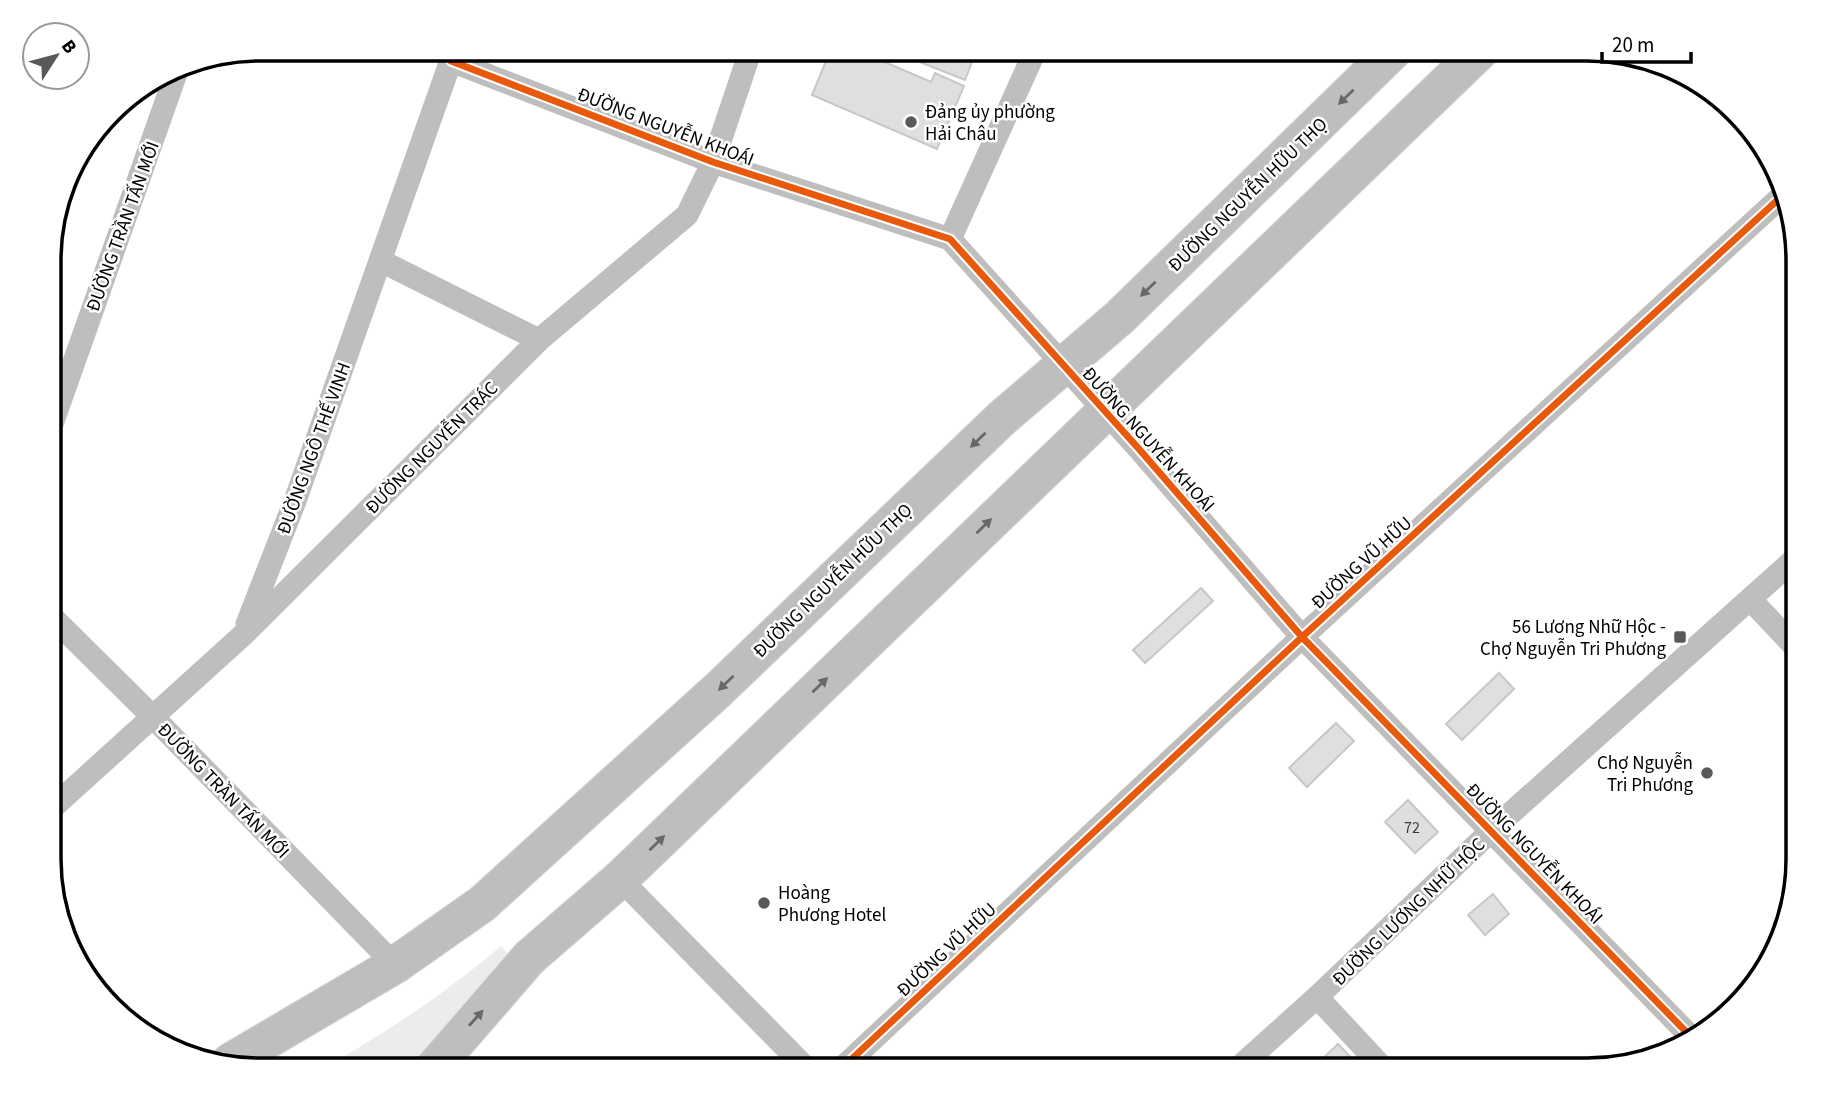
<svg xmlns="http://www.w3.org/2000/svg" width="1847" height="1119" font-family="'Source Sans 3',sans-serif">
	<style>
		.green { fill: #ececec }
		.building { fill: #dfdfdf; stroke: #c7c7c7; stroke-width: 2 }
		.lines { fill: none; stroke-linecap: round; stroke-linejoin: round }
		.primary-casing { stroke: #dbdbdb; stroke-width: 39 }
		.minor { stroke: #bebebe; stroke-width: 23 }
		.primary { stroke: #bebebe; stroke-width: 37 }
		.cycleway-casing { stroke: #fff; stroke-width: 11 }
		.cycleway { stroke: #e8590c; stroke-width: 7 }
		.oneway { fill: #686868 }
		.poi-dot { fill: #595959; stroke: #fff; stroke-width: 2.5 }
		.labels { text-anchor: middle; stroke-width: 5; stroke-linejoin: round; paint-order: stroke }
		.number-label { font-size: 16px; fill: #383838 }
		.poi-label { font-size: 19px; fill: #000; stroke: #fff; text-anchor: start }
		.street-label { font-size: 19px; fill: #000; stroke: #fff }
		.rim { fill: none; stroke: #000; stroke-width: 3.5 }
	</style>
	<rect width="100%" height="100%" fill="#fff"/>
	<path class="green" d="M501,946l10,11 -41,39 -60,74h-89c64,-37 124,-76 180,-124z"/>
	<path class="building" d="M831,49h29l-1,2 72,31 4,-9 29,13 -27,63 -125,-54z
		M887,49h90l-12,31z
		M1201,588l12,13 -68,62 -12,-13z
		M1499,673l15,16 -52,51 -16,-16z
		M1336,723l18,18 -47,46 -18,-19z
		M1408,800l30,32 -23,21 -30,-31z
		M1493,894l16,20 -24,21 -17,-20z
		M1338,1044l25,26h-46l-3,-3z"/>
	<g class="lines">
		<g class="primary-casing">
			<path id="primary" d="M230,1062l165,-97 87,-61 236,-214 284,-272 118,-101 275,-268
				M432,1070l97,-112 91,-79 862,-830"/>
		</g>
		<path class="minor" d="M451,61l262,101 237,77 189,210 163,188 392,403
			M950,239l86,-190
			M381,261l158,79
			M51,427l128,-362
			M1750,599l48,51
			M51,616l102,101 242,248
			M247,624l48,-123 160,-452
			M51,809l193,-175 295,-294 148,-125 26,-53 38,-113
			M620,879l188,191
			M1317,997l68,73
			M840,1070l462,-433 480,-441
			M1236,1070l81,-73 175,-167 306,-274"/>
		<use href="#primary" class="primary"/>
		<g class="cycleway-casing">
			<path id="cycleway" d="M451,61l262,101 237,77 189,210 163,188 392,403
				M840,1070l462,-433 480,-441"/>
		</g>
		<use href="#cycleway" class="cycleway"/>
	</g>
	<defs><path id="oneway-solid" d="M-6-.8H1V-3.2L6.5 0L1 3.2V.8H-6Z" transform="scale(1.75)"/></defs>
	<g class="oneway">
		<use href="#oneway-solid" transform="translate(1346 97) rotate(136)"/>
		<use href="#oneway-solid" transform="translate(1148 289) rotate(136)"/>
		<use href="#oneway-solid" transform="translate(978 440) rotate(136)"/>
		<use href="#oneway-solid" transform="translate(984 526) rotate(-44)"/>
		<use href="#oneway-solid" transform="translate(726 683) rotate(136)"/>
		<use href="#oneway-solid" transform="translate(820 685) rotate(-44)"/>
		<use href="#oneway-solid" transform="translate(657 843) rotate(-44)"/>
		<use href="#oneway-solid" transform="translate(476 1018) rotate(-48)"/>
	</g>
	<g class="poi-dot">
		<circle cx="911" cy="122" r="7"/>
		<rect x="1673" y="630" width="14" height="14" rx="3.5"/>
		<circle cx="1707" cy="773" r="7"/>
		<circle cx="764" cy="903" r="7"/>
	</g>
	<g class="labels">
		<g class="number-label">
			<text x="1412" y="833">72</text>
		</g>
		<g class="poi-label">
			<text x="925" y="118">Đảng ủy phường<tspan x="925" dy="22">Hải Châu</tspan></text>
			<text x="1666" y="633" text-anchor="end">56 Lương Nhữ Hộc -<tspan x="1666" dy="22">Chợ Nguyễn Tri Phương</tspan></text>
			<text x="1693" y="769" text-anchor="end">Chợ Nguyễn<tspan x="1693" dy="22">Tri Phương</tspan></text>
			<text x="778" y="899">Hoàng<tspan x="778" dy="22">Phương Hotel</tspan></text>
		</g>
		<g class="street-label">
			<text transform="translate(666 126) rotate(21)" y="7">ĐƯỜNG NGUYỄN KHOÁI</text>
			<text transform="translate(1247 194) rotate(-44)" y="7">ĐƯỜNG NGUYỄN HỮU THỌ</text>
			<text transform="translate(122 226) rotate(-70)" y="7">ĐƯỜNG TRẦN TẤN MỚI</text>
			<text transform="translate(1149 439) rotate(48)" y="7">ĐƯỜNG NGUYỄN KHOÁI</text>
			<text transform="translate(431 447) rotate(-45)" y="7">ĐƯỜNG NGUYỄN TRÁC</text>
			<text transform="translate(313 448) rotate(-70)" y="7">ĐƯỜNG NGÔ THẾ VINH</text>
			<text transform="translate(1361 562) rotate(-42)" y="7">ĐƯỜNG VŨ HỮU</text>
			<text transform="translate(832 580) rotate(-44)" y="7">ĐƯỜNG NGUYỄN HỮU THỌ</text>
			<text transform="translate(224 790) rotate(46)" y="7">ĐƯỜNG TRẦN TẤN MỚI</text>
			<text transform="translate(1535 853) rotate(46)" y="7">ĐƯỜNG NGUYỄN KHOÁI</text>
			<text transform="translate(1408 911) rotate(-44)" y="7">ĐƯỜNG LƯƠNG NHỮ HỘC</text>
			<text transform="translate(946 949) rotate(-43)" y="7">ĐƯỜNG VŨ HỮU</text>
		</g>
	</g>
	<path d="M0 0H1847V1119H0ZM260 61H1587A199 199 0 0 1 1786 260V859A199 199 0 0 1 1587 1058H260A199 199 0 0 1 61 859V260A199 199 0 0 1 260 61Z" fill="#fff" fill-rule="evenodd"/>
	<path class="rim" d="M260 61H1587A199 199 0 0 1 1786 260V859A199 199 0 0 1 1587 1058H260A199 199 0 0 1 61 859V260A199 199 0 0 1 260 61Z"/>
	<g transform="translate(56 56) rotate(54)"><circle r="33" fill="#ffffff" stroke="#999999" stroke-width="2"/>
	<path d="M0-5L12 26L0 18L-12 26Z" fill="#595959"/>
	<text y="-10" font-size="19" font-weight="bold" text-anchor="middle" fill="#000000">B</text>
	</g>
	<path d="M1602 52v10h89v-10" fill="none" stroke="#000000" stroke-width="3.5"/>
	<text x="1612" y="52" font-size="21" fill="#000000" stroke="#ffffff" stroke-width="5" paint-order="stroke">20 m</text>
</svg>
